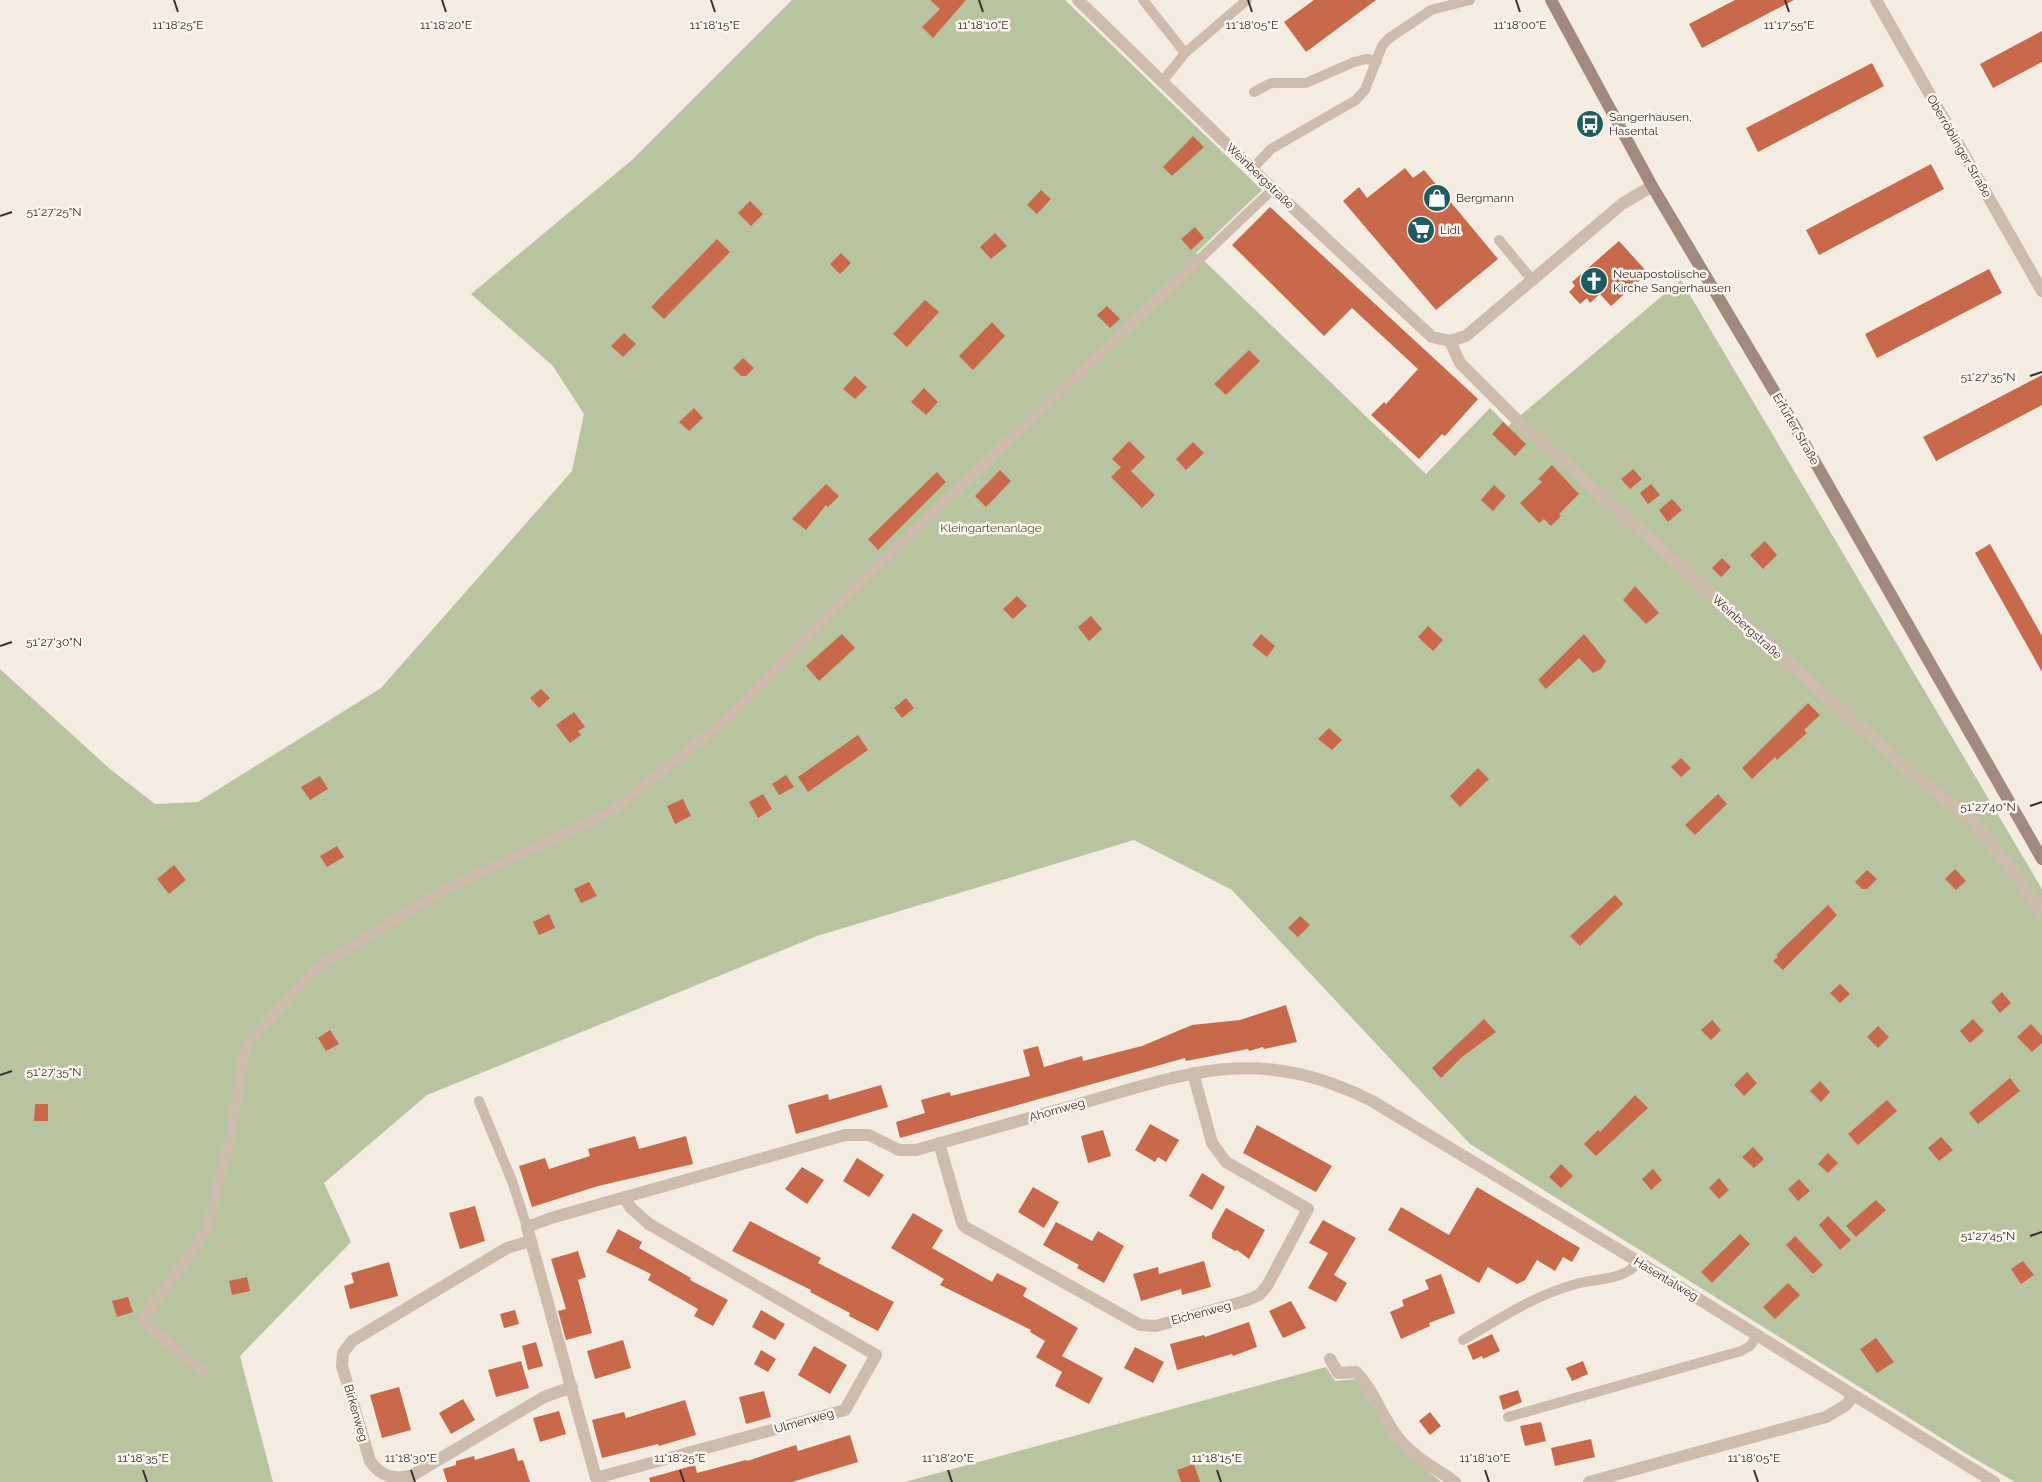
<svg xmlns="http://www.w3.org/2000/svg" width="2042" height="1482" font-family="Raleway,sans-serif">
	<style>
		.green { fill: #b8c4a0 }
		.building { fill: #c8694b }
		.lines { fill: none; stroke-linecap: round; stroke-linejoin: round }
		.lane { stroke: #cdbbac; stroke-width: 10 }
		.street { stroke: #cdbbac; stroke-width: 12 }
		.secondary { stroke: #a18a7d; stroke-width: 12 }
		.ticks { fill: none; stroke: #3b302b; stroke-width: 2 }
		.labels { text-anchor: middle; stroke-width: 5; stroke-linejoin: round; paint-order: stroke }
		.poi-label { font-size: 12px; fill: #3b302b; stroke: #fbf5ee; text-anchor: start }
		.street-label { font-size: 12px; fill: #3b302b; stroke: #fbf5ee }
		.park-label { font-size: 12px; fill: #4a5a2e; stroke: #fbf5ee }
		.ticks-label { font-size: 12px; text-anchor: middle; fill: #3b302b; stroke: #fbf5ee; stroke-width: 5; stroke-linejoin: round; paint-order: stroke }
	</style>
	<rect width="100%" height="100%" fill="#f4ebe1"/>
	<path class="green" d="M792,0h273l197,190 -66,63 230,221 64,-66 18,18 173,-146 361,609v593h-27l-45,-26 -500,-312 -238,-254 -98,-50 -317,96 -390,159 -103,88 27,59 -111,114 33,126h-273v-813l110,100 45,35 43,-2 183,-114 191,-217 12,-57 -31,-48 -82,-72 161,-134z
		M1326,1367l9,14 21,-2 37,62 48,41h-536z"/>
	<path class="building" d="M930,0h36l-33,38 -11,-11 18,-18z
		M1314,0h62l-70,52 -22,-30z
		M1735,0h59l-92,48 -13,-24z
		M2042,31v31l-49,26 -13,-24z
		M1872,63l12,23 -126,66 -12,-24z
		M1193,136l11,11 -32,29 -9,-9z
		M1931,164l13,25 -125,66 -13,-25z
		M1405,168l8,10 11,-8 74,89 -62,51 -93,-109 16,-14 8,11z
		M1041,190l10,9 -14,15 -10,-9z
		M750,201l13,13 -12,12 -13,-13z
		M1270,207l208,192 -33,37 -3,-2 -23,25 -48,-44 13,-13 2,2 32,-35 -66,-61 -28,28 -92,-91z
		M1195,227l9,11 -13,12 -10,-11z
		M995,233l12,13 -16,13 -11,-12z
		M717,239l13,13 -66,67 -13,-12z
		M1619,241l29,32 -37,33 -11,-12 -10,9 -3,-5 -7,6 -11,-12 6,-6 -3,-4z
		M841,253l10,10 -11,11 -10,-10z
		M1989,269l13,24 -125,65 -12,-24z
		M925,300l14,12 -32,35 -14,-13z
		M1107,306l13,13 -10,9 -13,-13z
		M992,322l13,14 -32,34 -14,-14z
		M624,333l12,11 -13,13 -12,-11z
		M1249,350l11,11 -34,34 -12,-11z
		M743,358l11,10 -8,8h-5l-8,-8z
		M2042,375v30l-106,56 -13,-24z
		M855,376l12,11 -12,12 -12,-10z
		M924,388l14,14 -12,13 -15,-13z
		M694,408l9,10 -14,13 -10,-9z
		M1503,422l23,22 -11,12 -23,-22z
		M1129,441l16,16 -14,14 24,24 -13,13 -31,-31 10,-10 -9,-8z
		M1193,442l11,11 -18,17 -10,-11z
		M1552,465l27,29 -20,20 2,2 -10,10 -7,-7 -5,4 -19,-20 22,-21 -4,-3z
		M1633,469l9,10 -12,10 -9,-10z
		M1000,470l11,11 -25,26 -11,-11z
		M937,472l9,10 -68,68 -10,-11z
		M826,484l13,12 -11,11 -2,-2 -20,25 -14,-11z
		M1651,484l9,11 -12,9 -8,-11z
		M1494,485l12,11 -13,15 -12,-11z
		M1672,499l10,11 -14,12 -9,-12z
		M1765,541l12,14 -14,14 -13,-14z
		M1990,544l52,92v36l-67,-119z
		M1722,558l9,9 -10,10 -9,-9z
		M1635,586l24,27 -13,11 -23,-24z
		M1017,596l10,10 -14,13 -10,-10z
		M1091,616l11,13 -13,12 -11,-14z
		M1428,626l15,14 -10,11 -15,-14z
		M842,634l13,14 -36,33 -13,-15z
		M1261,634l14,12 -8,11 -15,-12z
		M1584,634l22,27 -5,8 -8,4 -14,-15 -33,31 -8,-9z
		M541,689l9,9 -11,10 -9,-10z
		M906,698l8,10 -12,10 -8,-10z
		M1808,703l12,12 -16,15 3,3 -30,27 -2,-3 -23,22 -10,-11z
		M574,712l11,15 -7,4 3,4 -11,8 -14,-18z
		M1329,728l13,12 -10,10 -14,-11z
		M858,735l10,15 -60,42 -10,-15z
		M1681,758l10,10 -10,9 -10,-10z
		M1478,768l11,11 -29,28 -10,-11z
		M786,775l8,12 -15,8 -7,-11z
		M320,776l8,13 -18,11 -9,-13z
		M763,794l9,15 -14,9 -9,-16z
		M1718,794l9,10 -32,31 -10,-10z
		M683,799l8,17 -16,8 -8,-18z
		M337,846l7,11 -17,10 -7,-11z
		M174,865l12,15 -17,14 -12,-15z
		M1955,869l11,12 -10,9 -11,-11z
		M1867,870l10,9 -10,10h-5l-7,-7z
		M589,882l8,14 -16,7 -7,-14z
		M1615,895l8,9 -43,42 -10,-10z
		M1828,905l9,10 -54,55 -10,-9 5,-4 -2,-2z
		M549,914l6,14 -16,7 -6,-13z
		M1300,916l10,9 -12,12 -10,-9z
		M1840,984l10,10 -10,9 -10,-10z
		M2002,992l9,11 -11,10 -9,-11z
		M1286,1005l11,37 -33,7 -1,-2 -14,4 -1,-2 -62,12 -1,-3 -285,80 -4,-16 29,-9 -4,-13 29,-8 1,4 79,-20 -7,-26 15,-4 6,21 38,-11 1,5 59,-15 50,-21 48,-5z
		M1484,1019l12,13 -34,25 -21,21 -9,-10z
		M1973,1019l11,12 -14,12 -10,-12z
		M1712,1020l9,10 -10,10 -10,-10z
		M2031,1024l11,12v7l-10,9 -15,-15z
		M1878,1026l11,11 -11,11 -11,-11z
		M330,1030l9,14 -13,7 -8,-13z
		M1747,1072l10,11 -13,13 -10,-11z
		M2010,1078l10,13 -42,33 -9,-11z
		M1820,1081l10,11 -9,10 -11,-11z
		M881,1085l7,22 -92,27 -8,-29 40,-11 1,6z
		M1635,1095l13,13 -52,48 -12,-12 14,-14 2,2z
		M1887,1100l10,11 -39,34 -10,-11z
		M35,1104h13v17h-14z
		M1150,1124l29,16 -13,22 -8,-5 -3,5 -20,-12z
		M1257,1125l75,41 -16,26 -73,-39z
		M1103,1130l8,26 -23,7 -7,-27z
		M635,1136l4,13 47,-13 7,28 -95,22 -66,21 -13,-41 26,-8 4,11 41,-13 -2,-7z
		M1941,1137l12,13 -14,11 -11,-13z
		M1753,1147l11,12 -10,9 -12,-11z
		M1828,1153l10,10 -10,10 -10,-9z
		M857,1158l27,17 -15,22 -26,-16z
		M1561,1164l12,12 -12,12 -12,-11z
		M802,1167l22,13 -17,24 -22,-15z
		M1653,1169l9,11 -11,10 -9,-11z
		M1202,1173l23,14 -13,23 -23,-14z
		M1719,1178l10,12 -10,9 -10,-11z
		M1799,1179l11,12 -12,10 -10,-12z
		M1033,1187l26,15 -15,26 -26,-16z
		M1477,1187l103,61 -8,14 -9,-5 -8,14 -18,-11 -12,20 -8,4 -29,-17 -9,16 -91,-53 13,-23 48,28z
		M1876,1200l10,10 -30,27 -10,-11z
		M475,1206l10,35 -25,8 -11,-36z
		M1226,1208l39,22 -16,29 -12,-9 -2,1 -23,-13v-5z
		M913,1213l30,17 -11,18 60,34 5,-9 30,15 -4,8 55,32 -16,28 41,22 -14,26 -34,-18 7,-14 -26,-15 9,-16 -15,-9 1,-2 -91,-45 4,-6 -53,-31z
		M1828,1216l23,24 -11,10 -21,-25z
		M1323,1220l33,18 -22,37 13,8 -11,19 -28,-14 20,-35 -19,-10z
		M750,1221l71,37 -3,5 76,39 -16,29 -29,-15 1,-3 -40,-21 1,-2 -79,-39z
		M1056,1222l36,19 6,-10 26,15 -20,37 -27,-15 2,-3 -36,-20z
		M618,1229l24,13 -3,6 52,30 -1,2 38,20 -15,26 -19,-10 4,-7 -50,-29 3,-6 -45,-22z
		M1740,1234l10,10 -38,39 -11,-11z
		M1795,1236l28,29 -10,9 -27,-29z
		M578,1251l8,26 -8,3 14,53 -26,7 -8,-29 8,-2 -15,-50z
		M1204,1261l7,26 -29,8 -1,-6 -40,12 -8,-27 25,-7 1,7z
		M2023,1261l11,14 -13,9 -10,-15z
		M389,1262l9,34 -48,13 -6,-23 10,-3 -3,-10z
		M1441,1274l14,39 -26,10 1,3 -29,13 -11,-27 14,-6 -2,-6 27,-11 -4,-9z
		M247,1277l3,14 -18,4 -3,-14z
		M1788,1283l12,12 -25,24 -12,-12z
		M128,1297l5,15 -16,5 -5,-16z
		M1291,1301l15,27 -23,10 -14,-27z
		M515,1310l4,14 -15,4 -4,-14z
		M761,1310l24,14 -10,16 -23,-13z
		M1249,1322l8,25 -24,9 -1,-2 -55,16 -7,-26 34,-9 1,2z
		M1492,1334l8,17 -17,8 -1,-3 -9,4 -6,-14z
		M1876,1338l18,24 -17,11 -17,-24z
		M623,1340l8,28 -36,11 -8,-28z
		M536,1342l7,24 -15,4 -6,-24z
		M814,1346l33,19 -17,29 -32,-19z
		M1135,1347l29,15 -11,21 -29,-15z
		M761,1350l15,9 -8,13 -14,-8z
		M521,1361l8,27 -33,9 -8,-27z
		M1583,1361l5,13 -16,7 -6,-13z
		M399,1387l12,43 -29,8 -12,-43z
		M1518,1390l4,12 -19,8 -4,-14z
		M764,1391l7,26 -25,7 -7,-27z
		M463,1399l12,21 -24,14 -12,-21z
		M685,1400l11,35 -37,11 -1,-2 -56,14 -10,-38 32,-8 2,6z
		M559,1411l7,23 -26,8 -7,-24z
		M1430,1412l11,14 -11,9 -11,-14z
		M1541,1422l5,19 -21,5 -5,-20z
		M850,1435l8,27 -66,20h-142l-1,-4 46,-13 2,8 49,-13 1,1 49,-16 2,6z
		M1591,1439l4,18 -40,9 -4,-18z
		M514,1448l4,13 5,-1 7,22h-83l-4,-13 13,-4v-4l18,-5 1,4z
		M1194,1464l6,18h-19l-4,-12z"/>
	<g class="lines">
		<path class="lane" d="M1143,0l42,53
			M1162,82l23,-29 62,-53
			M1254,92l17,-9h35l48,-21 12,-3 11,2
			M1252,169l19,-20 85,-49 9,-10 17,-44 6,-7 43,-29 39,-10
			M1499,240l34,41
			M479,1101l33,80 15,46
			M1463,1340c36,-21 72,-45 113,-56 22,-6 47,-3 63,-22
			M204,1372l-63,-51 65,-89 25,-97 15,-90 69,-76 126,-78 170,-79 117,-94 130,-134 415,-395
			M1508,1417l233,-66 9,-5 7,-10"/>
		<path class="street" d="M1078,0l199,193 155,144 18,4 16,-5 156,-132 30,-18
			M1876,0l166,291
			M1450,341l10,22 57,57 403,360 52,40 46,58 24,36
			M939,1143l23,80 3,4 175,98 16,1 89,-25 14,-6 8,-9 41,-77 -82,-47 -14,-19 -19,-70
			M624,1197l6,10 19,17 227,131 -31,55 -249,68 -69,-251 24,-9 294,-83h24l30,15h17c52,-15 104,-29 156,-44 116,-33 184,-63 300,-5l267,161 355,220
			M530,1241l-23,7 -155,93 -9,12 -1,13 28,95c11,16 23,18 41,15l133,-79 28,-10
			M1330,1359l8,14 18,-1c19,19 26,47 44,68 14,17 37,29 55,42
			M1589,1482l237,-65 20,-12 7,-9"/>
		<path class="secondary" d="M1551,0l101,186 131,220 259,453"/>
	</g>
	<path class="ticks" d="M174,0l4,12M442,0l4,12M711,0l4,12M979,0l4,12M1248,0l4,12M1516,0l4,12M1785,0l4,12M0,216l12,-4M2030,376l12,-4M0,646l12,-4M2030,806l12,-4M0,1075l12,-4M2030,1236l12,-4M143,1470l4,12M411,1470l4,12M680,1470l4,12M948,1470l4,12M1217,1470l4,12M1485,1470l4,12M1754,1470l4,12"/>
	<defs>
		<g id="bus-disc" transform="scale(1.4375)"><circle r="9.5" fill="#1f5a5e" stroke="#fbf5ee"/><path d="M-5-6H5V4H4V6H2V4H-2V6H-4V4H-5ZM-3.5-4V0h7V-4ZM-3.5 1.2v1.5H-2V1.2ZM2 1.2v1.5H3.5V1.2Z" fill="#fff"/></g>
		<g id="shop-disc" transform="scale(1.4375)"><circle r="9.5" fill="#1f5a5e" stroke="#fbf5ee"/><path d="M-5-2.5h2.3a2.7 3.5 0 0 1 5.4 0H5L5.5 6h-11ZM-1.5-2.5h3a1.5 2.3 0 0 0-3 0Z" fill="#fff"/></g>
		<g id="supermarket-disc" transform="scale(1.4375)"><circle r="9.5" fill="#1f5a5e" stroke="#fbf5ee"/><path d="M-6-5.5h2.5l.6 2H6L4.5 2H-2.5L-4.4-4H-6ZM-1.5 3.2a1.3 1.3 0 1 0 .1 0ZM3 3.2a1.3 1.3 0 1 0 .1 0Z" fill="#fff"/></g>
		<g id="church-disc" transform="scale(1.4375)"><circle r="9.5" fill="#1f5a5e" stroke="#fbf5ee"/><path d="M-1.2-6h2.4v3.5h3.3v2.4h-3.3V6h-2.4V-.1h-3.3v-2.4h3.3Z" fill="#fff"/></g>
	</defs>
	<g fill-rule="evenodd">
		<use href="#bus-disc" x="1590" y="124"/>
		<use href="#shop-disc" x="1437" y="198"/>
		<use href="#supermarket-disc" x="1421" y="230"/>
		<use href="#church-disc" x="1594" y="281"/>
	</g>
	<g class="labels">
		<g class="poi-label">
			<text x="1609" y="121">Sangerhausen,<tspan x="1609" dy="14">Hasental</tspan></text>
			<text x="1456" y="202">Bergmann</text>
			<text x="1440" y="234">Lidl</text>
			<text x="1613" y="278">Neuapostolische<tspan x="1613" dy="14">Kirche Sangerhausen</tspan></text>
		</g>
		<g class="street-label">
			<text transform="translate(1959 146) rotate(60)" y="4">Oberröblinger Straße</text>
			<text transform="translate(1260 176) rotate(44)" y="4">Weinbergstraße</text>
			<text transform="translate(1796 429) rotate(60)" y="4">Erfurter Straße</text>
			<text transform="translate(1747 627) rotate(42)" y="4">Weinbergstraße</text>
			<text transform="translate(1057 1110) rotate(-16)" y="4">Ahornweg</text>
			<text transform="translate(1666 1279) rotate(31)" y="4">Hasentalweg</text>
			<text transform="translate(1201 1313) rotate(-15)" y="4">Eichenweg</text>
			<text transform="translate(356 1413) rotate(74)" y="4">Birkenweg</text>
			<text transform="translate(804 1421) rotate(-16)" y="4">Ulmenweg</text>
		</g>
		<g class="park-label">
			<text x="991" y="532">Kleingartenanlage</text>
		</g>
	</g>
	<g class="ticks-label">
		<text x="1789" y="29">11°17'55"E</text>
		<text x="178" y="29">11°18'25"E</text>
		<text x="446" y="29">11°18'20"E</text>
		<text x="715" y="29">11°18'15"E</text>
		<text x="983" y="29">11°18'10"E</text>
		<text x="1252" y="29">11°18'05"E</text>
		<text x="1520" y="29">11°18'00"E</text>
		<text x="54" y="216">51°27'25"N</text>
		<text x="1988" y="381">51°27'35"N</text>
		<text x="54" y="646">51°27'30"N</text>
		<text x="1988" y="811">51°27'40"N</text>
		<text x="54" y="1076">51°27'35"N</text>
		<text x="1988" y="1240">51°27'45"N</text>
		<text x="143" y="1462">11°18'35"E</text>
		<text x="411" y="1462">11°18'30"E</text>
		<text x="680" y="1462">11°18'25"E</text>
		<text x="948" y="1462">11°18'20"E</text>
		<text x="1217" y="1462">11°18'15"E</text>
		<text x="1485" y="1462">11°18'10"E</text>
		<text x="1754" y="1462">11°18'05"E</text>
	</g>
</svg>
